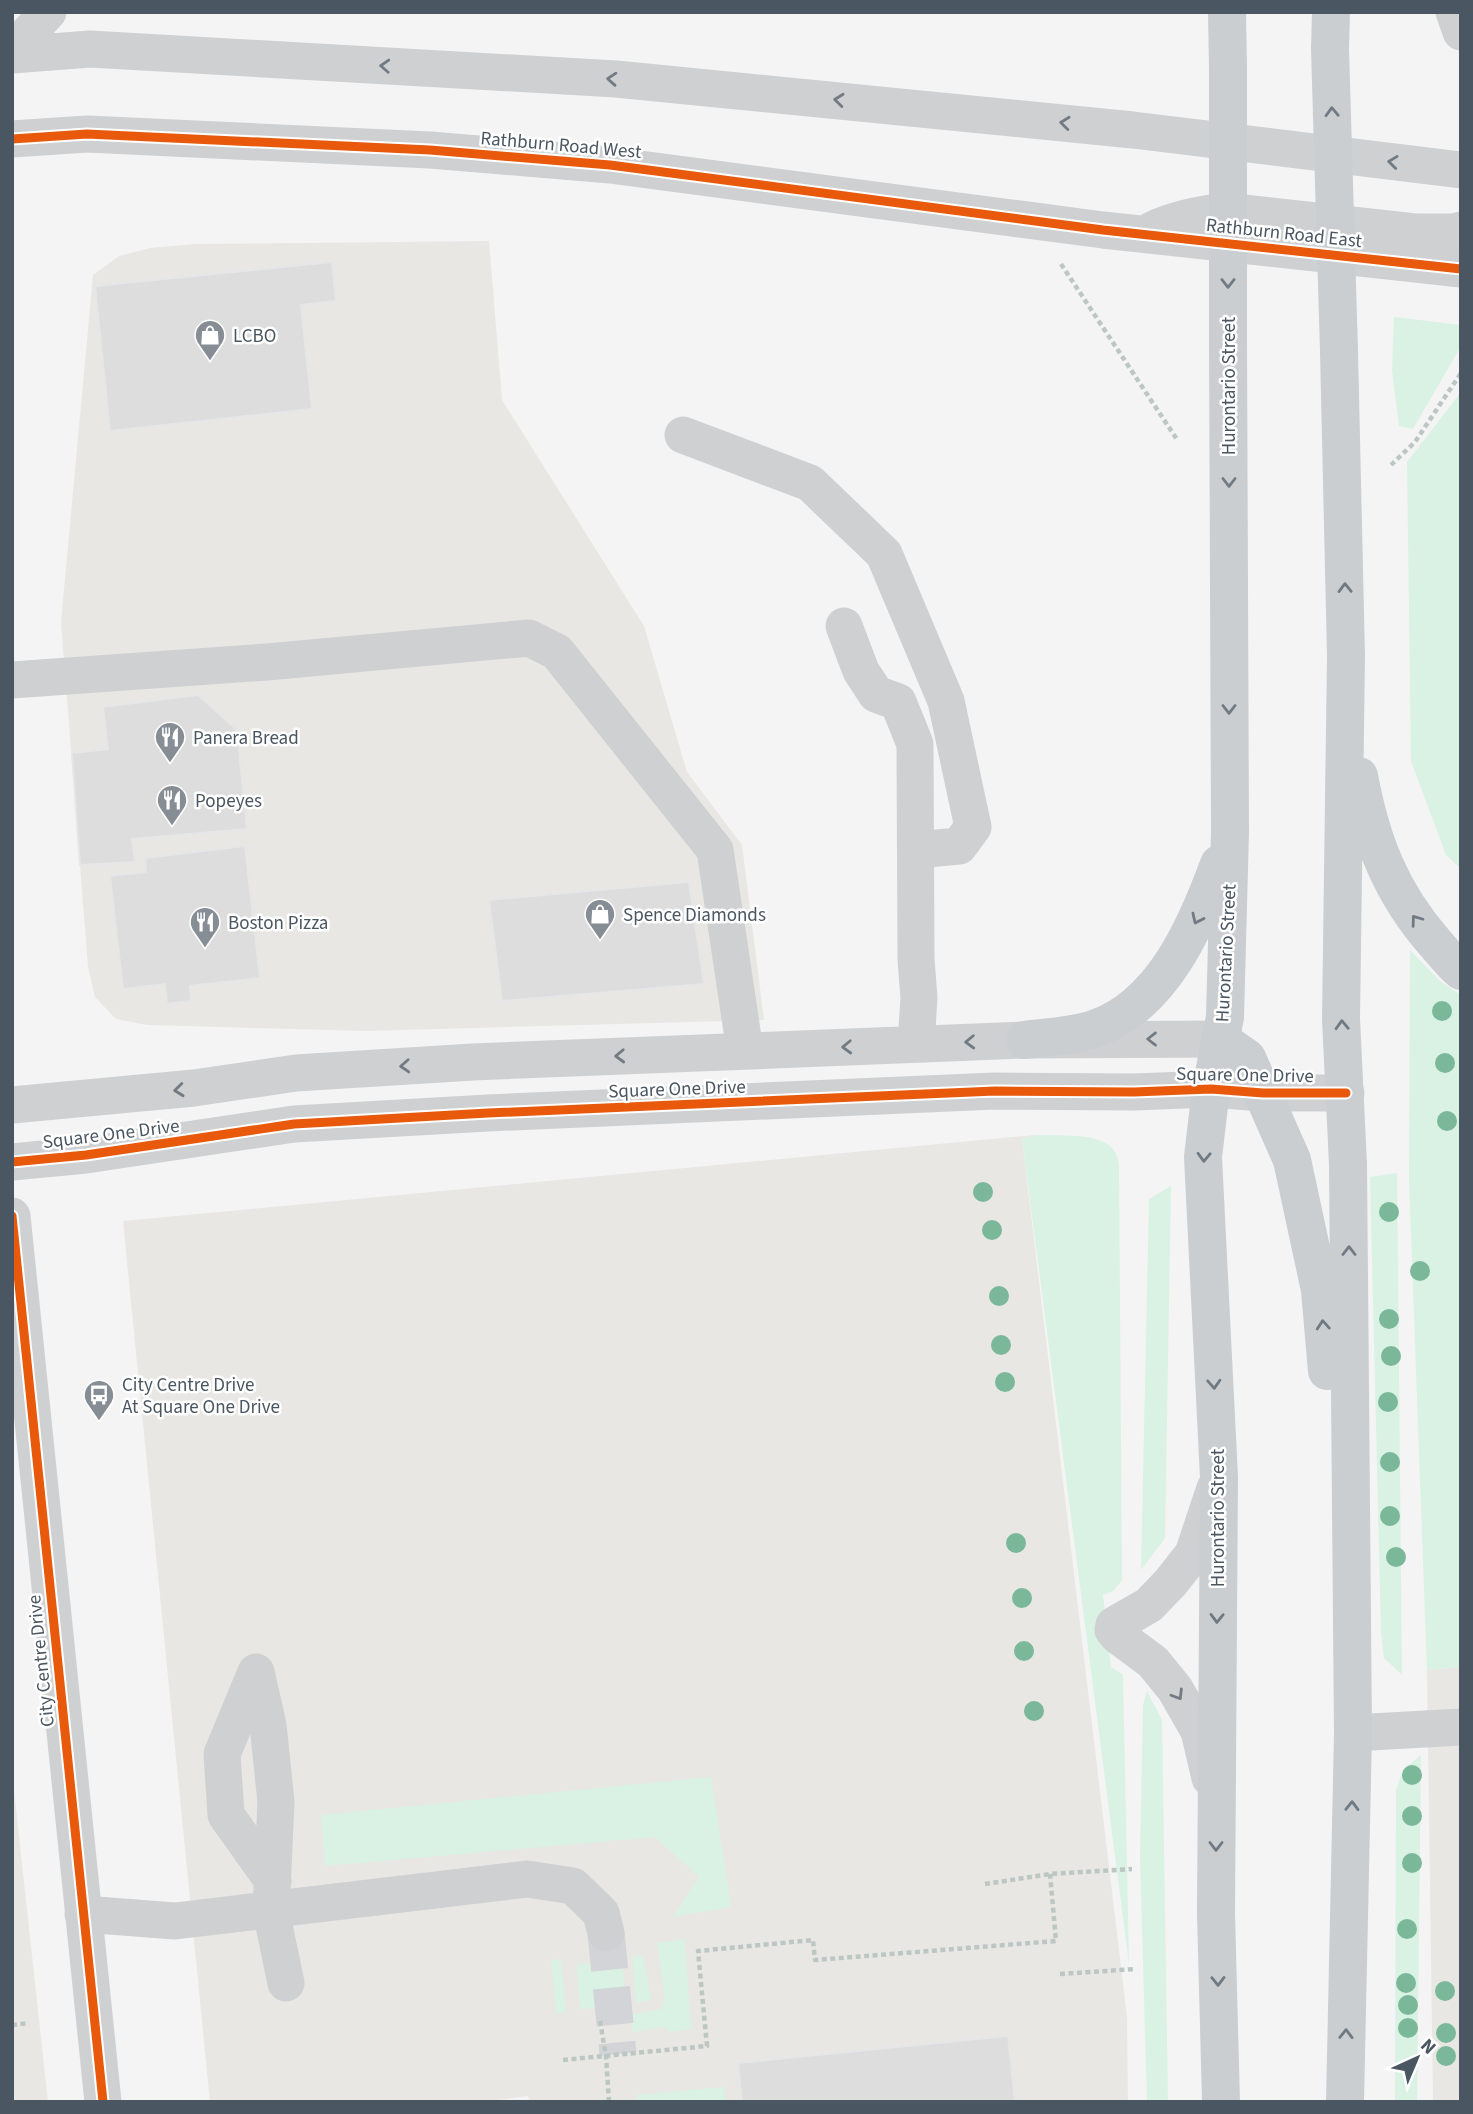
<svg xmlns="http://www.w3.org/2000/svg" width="1473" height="2114" font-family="'Source Sans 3',sans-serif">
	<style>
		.commercial { fill: #e8e7e3 }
		.green { fill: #d9f2e3 }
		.building { fill: #ddddde; stroke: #e5e6e7; stroke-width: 2 }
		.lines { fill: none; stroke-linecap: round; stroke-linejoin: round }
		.minor-tunnel { stroke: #d2d4d7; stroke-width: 37; stroke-dasharray: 37 18; stroke-linecap: butt }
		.path { stroke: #bcc7c4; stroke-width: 4.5; stroke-dasharray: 5 3.5; stroke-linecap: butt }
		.minor { stroke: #ced0d2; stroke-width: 37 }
		.major { stroke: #caced1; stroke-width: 38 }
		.major-bridge { stroke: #caced1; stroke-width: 38 }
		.cycleway-casing { stroke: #fff; stroke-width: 13 }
		.cycleway { stroke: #e8590c; stroke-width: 9 }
		.tree { fill: #7ab899 }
		.oneway { stroke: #727b83 }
		.oneway2 { stroke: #707a83 }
		.labels { text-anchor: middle; stroke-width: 5; stroke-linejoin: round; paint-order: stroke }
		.street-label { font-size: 19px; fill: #4a5661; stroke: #fff }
		.poi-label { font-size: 19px; fill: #4a5661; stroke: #fff; text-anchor: start }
	</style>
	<rect width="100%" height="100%" fill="#f4f4f4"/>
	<path class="commercial" d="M489,241l13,159 142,226 43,146 55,73 22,175 -397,11 -220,-6 -31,-6 -21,-22 -7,-30 -27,-345 32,-347 26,-19 31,-8 46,-4z
		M1035,1135l-13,4 105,878 1,85h-598l-2,-6 -42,6h-276l-87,-881z
		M1461,1667v435h-28l-6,-432z
		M12,1772l36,330h-36z"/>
	<path class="green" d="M1394,317l67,8v21l-48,83 -14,-3 -7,-55z
		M1461,392v477l-15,-14 -35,-94 -4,-299z
		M1410,950l31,32 20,13v672l-34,3 -18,-490z
		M1035,1135c21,1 64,-3 78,14 4,5 5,10 6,16l3,415 -9,11 -10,4 8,72 12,8 6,289 -107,-825z
		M1397,1173l5,502 -18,-17 -3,-26 -11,-455z
		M1171,1186l-6,352 -24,32 8,-371z
		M1147,1691l15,29 6,382h-21l-7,-244 3,-153z
		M1421,1755l-4,347h-22l1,-312 7,-20z
		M711,1777l20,130 -58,10 26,-40 -44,-40 -330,29 -4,-51z
		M685,1939l6,90 -21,3 -7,-5 -30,5 -4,-17 32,-6 4,-9 -8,-57z
		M633,1955l10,1 8,44 -15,3z
		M561,1959l5,53 -10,1 -5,-53z
		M622,1960l4,46 -46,3 -3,-44z
		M724,2087l2,15h-89v-7z"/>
	<path class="building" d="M332,262l4,39 -35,4 11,104 -202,22 -15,-145z
		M198,695l39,35 10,99 -115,10 3,23 -55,3 -8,-112 36,-4 -5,-42z
		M245,846l15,132 -70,8 1,15 -24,3 -2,-20 -42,5 -13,-113 36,-4 -1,-14z
		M689,882l15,102 -202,17 -13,-101z
		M1008,2036l7,66h-273l-4,-39z"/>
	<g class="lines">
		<path class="minor-tunnel" d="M606,1933l12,121"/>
		<path class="path" d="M1061,264l117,177
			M1391,465l24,-23 46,-69
			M985,1884l65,-10 82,-5
			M1060,1974l76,-5
			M600,2021l6,35 3,46
			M12,2025l17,-2
			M563,2060l144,-14 -9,-95 115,-11 2,20 241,-19 -6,-67"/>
		<path class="minor" d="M1454,12l7,20
			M12,51l36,-39
			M12,55l78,-6 526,30 517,51 328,40
			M12,139l75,-5 343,16 180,15 493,65 358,39
			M1152,230c23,-11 48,-16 74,-19l189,21h39l7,-2
			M683,435l127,48 74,71 62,147 27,126 -14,19 -43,4
			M844,626l17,45 15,23 22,8 17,42 1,215 3,39 -3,46
			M12,680l255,-18 262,-24 28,14 158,198 30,201
			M12,1105l182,-17 102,-15 177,-11 552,-22 195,-1
			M12,1162l74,-7 208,-31 194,-11 507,-22 139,1 77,-3 52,4h83
			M12,1216l91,886
			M256,1672l12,53 8,77 -5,109 15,72
			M256,1672l-34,82 4,61 47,66
			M1353,1733l108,-6
			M1210,1778l-11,-47 -24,-42 -22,-27 -35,-26 -5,-6 1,-5 35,-20 22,-23 22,-28 22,-66
			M83,1914l92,7 352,-42 46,7 28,27 5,20"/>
		<path class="major" d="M1227,12l1,56
			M1330,49l1,-37
			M1339,351l7,305 -5,363 7,145 5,569 -8,369
			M1359,776c12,65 32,117 76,167 8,9 16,20 26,28
			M1220,1039l27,19 45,102 28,130 7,81
			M1025,1040c21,-3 49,-4 69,-11 68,-23 102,-102 125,-165
			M1221,2102l-5,-189 3,-436 -16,-320 8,-68 14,-72 5,-185 -2,-492"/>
		<path class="major-bridge" d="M1330,49l9,302
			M1228,68v272"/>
		<g class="cycleway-casing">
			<path id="cycleway" d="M12,139l75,-5 343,16 180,15 493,65 358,39
				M12,1162l74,-7 208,-31 194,-11 507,-22 139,1 77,-3 52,4h83
				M12,1216l91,886"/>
		</g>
		<use href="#cycleway" class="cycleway"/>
	</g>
	<g class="tree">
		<circle cx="1442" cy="1011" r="10"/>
		<circle cx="1445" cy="1063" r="10"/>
		<circle cx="1447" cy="1121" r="10"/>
		<circle cx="983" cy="1192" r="10"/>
		<circle cx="1389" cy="1212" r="10"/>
		<circle cx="992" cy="1230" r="10"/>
		<circle cx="1420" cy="1271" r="10"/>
		<circle cx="999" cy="1296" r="10"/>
		<circle cx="1389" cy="1319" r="10"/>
		<circle cx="1001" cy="1345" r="10"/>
		<circle cx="1391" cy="1356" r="10"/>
		<circle cx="1005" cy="1382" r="10"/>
		<circle cx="1388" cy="1402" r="10"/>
		<circle cx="1390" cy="1462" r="10"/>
		<circle cx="1390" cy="1516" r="10"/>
		<circle cx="1016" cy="1543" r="10"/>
		<circle cx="1396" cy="1557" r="10"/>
		<circle cx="1022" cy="1598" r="10"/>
		<circle cx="1024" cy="1651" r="10"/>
		<circle cx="1034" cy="1711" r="10"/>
		<circle cx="1412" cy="1775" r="10"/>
		<circle cx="1412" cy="1816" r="10"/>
		<circle cx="1412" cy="1863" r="10"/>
		<circle cx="1407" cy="1929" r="10"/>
		<circle cx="1406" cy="1983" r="10"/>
		<circle cx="1445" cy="1991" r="10"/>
		<circle cx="1408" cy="2005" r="10"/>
		<circle cx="1408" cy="2028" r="10"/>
		<circle cx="1446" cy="2033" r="10"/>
		<circle cx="1446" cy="2056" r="10"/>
	</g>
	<defs><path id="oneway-chevron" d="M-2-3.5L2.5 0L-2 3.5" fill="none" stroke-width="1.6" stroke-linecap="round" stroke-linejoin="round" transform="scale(1.75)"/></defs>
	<g class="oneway">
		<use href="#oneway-chevron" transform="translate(385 66) rotate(-177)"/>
		<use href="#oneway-chevron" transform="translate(612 79) rotate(-176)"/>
		<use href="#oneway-chevron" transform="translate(839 100) rotate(-174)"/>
		<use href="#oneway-chevron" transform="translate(1065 123) rotate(-174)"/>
		<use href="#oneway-chevron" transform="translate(1393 162) rotate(-173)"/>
		<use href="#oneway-chevron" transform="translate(1152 1039) rotate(-180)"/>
		<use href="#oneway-chevron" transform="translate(970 1042) rotate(178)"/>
		<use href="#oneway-chevron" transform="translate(847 1047) rotate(178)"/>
		<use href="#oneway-chevron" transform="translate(620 1056) rotate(178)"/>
		<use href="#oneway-chevron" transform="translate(405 1066) rotate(177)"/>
		<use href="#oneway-chevron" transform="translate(179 1090) rotate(174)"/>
		<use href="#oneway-chevron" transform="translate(1178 1695) rotate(58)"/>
	</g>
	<g class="oneway2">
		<use href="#oneway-chevron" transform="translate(1332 112) rotate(-92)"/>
		<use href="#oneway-chevron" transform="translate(1228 283) rotate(90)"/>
		<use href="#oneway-chevron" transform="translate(1229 482) rotate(90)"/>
		<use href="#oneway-chevron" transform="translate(1345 588) rotate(-91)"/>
		<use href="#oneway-chevron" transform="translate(1229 709) rotate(90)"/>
		<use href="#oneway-chevron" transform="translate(1197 919) rotate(115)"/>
		<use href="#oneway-chevron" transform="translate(1416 920) rotate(-126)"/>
		<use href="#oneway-chevron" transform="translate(1342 1025) rotate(-92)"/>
		<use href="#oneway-chevron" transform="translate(1204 1157) rotate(92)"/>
		<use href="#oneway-chevron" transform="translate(1349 1251) rotate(-90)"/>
		<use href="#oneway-chevron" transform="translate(1323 1325) rotate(-94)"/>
		<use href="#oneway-chevron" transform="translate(1214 1384) rotate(87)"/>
		<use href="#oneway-chevron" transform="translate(1217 1618) rotate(91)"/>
		<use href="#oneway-chevron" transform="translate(1352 1806) rotate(-89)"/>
		<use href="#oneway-chevron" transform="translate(1216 1846) rotate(90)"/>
		<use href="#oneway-chevron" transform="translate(1218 1981) rotate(89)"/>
		<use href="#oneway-chevron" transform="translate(1346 2034) rotate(-89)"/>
	</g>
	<defs>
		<g id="shop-pin" transform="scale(1.575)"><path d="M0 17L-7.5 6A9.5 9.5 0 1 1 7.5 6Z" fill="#868d94" stroke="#fff"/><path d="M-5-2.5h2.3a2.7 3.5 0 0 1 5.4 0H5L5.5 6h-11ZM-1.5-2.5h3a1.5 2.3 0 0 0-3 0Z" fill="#fff"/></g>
		<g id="restaurant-pin" transform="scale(1.575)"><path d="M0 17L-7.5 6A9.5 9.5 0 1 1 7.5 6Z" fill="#868d94" stroke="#fff"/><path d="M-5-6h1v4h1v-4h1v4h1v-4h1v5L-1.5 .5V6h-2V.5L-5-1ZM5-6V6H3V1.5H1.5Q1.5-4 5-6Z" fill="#fff"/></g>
		<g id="bus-pin" transform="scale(1.575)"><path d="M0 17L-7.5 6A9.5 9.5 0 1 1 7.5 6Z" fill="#868d94" stroke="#fff"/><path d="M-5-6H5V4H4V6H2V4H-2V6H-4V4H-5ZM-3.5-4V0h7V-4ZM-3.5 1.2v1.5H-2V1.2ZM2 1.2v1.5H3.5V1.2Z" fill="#fff"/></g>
	</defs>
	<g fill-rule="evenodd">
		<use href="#shop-pin" x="210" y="335"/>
		<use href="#restaurant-pin" x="170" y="737"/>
		<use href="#restaurant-pin" x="172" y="800"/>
		<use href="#shop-pin" x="600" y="914"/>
		<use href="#restaurant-pin" x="205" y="922"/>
		<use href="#bus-pin" x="99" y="1395"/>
	</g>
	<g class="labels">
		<g class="street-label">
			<text transform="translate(561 144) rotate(5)" y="7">Rathburn Road West</text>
			<text transform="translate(1284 232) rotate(6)" y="7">Rathburn Road East</text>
			<text transform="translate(1228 386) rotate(-90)" y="7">Hurontario Street</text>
			<text transform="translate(1225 953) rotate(-87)" y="7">Hurontario Street</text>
			<text transform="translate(1245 1074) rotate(1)" y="7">Square One Drive</text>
			<text transform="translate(677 1088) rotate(-2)" y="7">Square One Drive</text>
			<text transform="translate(111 1133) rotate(-7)" y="7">Square One Drive</text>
			<text transform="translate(1217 1518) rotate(-90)" y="7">Hurontario Street</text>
			<text transform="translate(40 1661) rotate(-96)" y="7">City Centre Drive</text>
		</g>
		<g class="poi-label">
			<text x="233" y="342">LCBO</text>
			<text x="193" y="744">Panera Bread</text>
			<text x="195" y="807">Popeyes</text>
			<text x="623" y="921">Spence Diamonds</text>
			<text x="228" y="929">Boston Pizza</text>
			<text x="122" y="1391">City Centre Drive<tspan x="122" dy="22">At Square One Drive</tspan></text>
		</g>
	</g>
	<rect width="1473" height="2114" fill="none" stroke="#4a5661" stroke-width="28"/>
	<g transform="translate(1417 2058) rotate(44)" stroke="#ffffff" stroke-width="5" paint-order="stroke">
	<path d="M0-5L12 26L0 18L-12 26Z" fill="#4a5661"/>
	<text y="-10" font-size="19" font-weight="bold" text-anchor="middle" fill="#4a5661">N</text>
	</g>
</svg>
